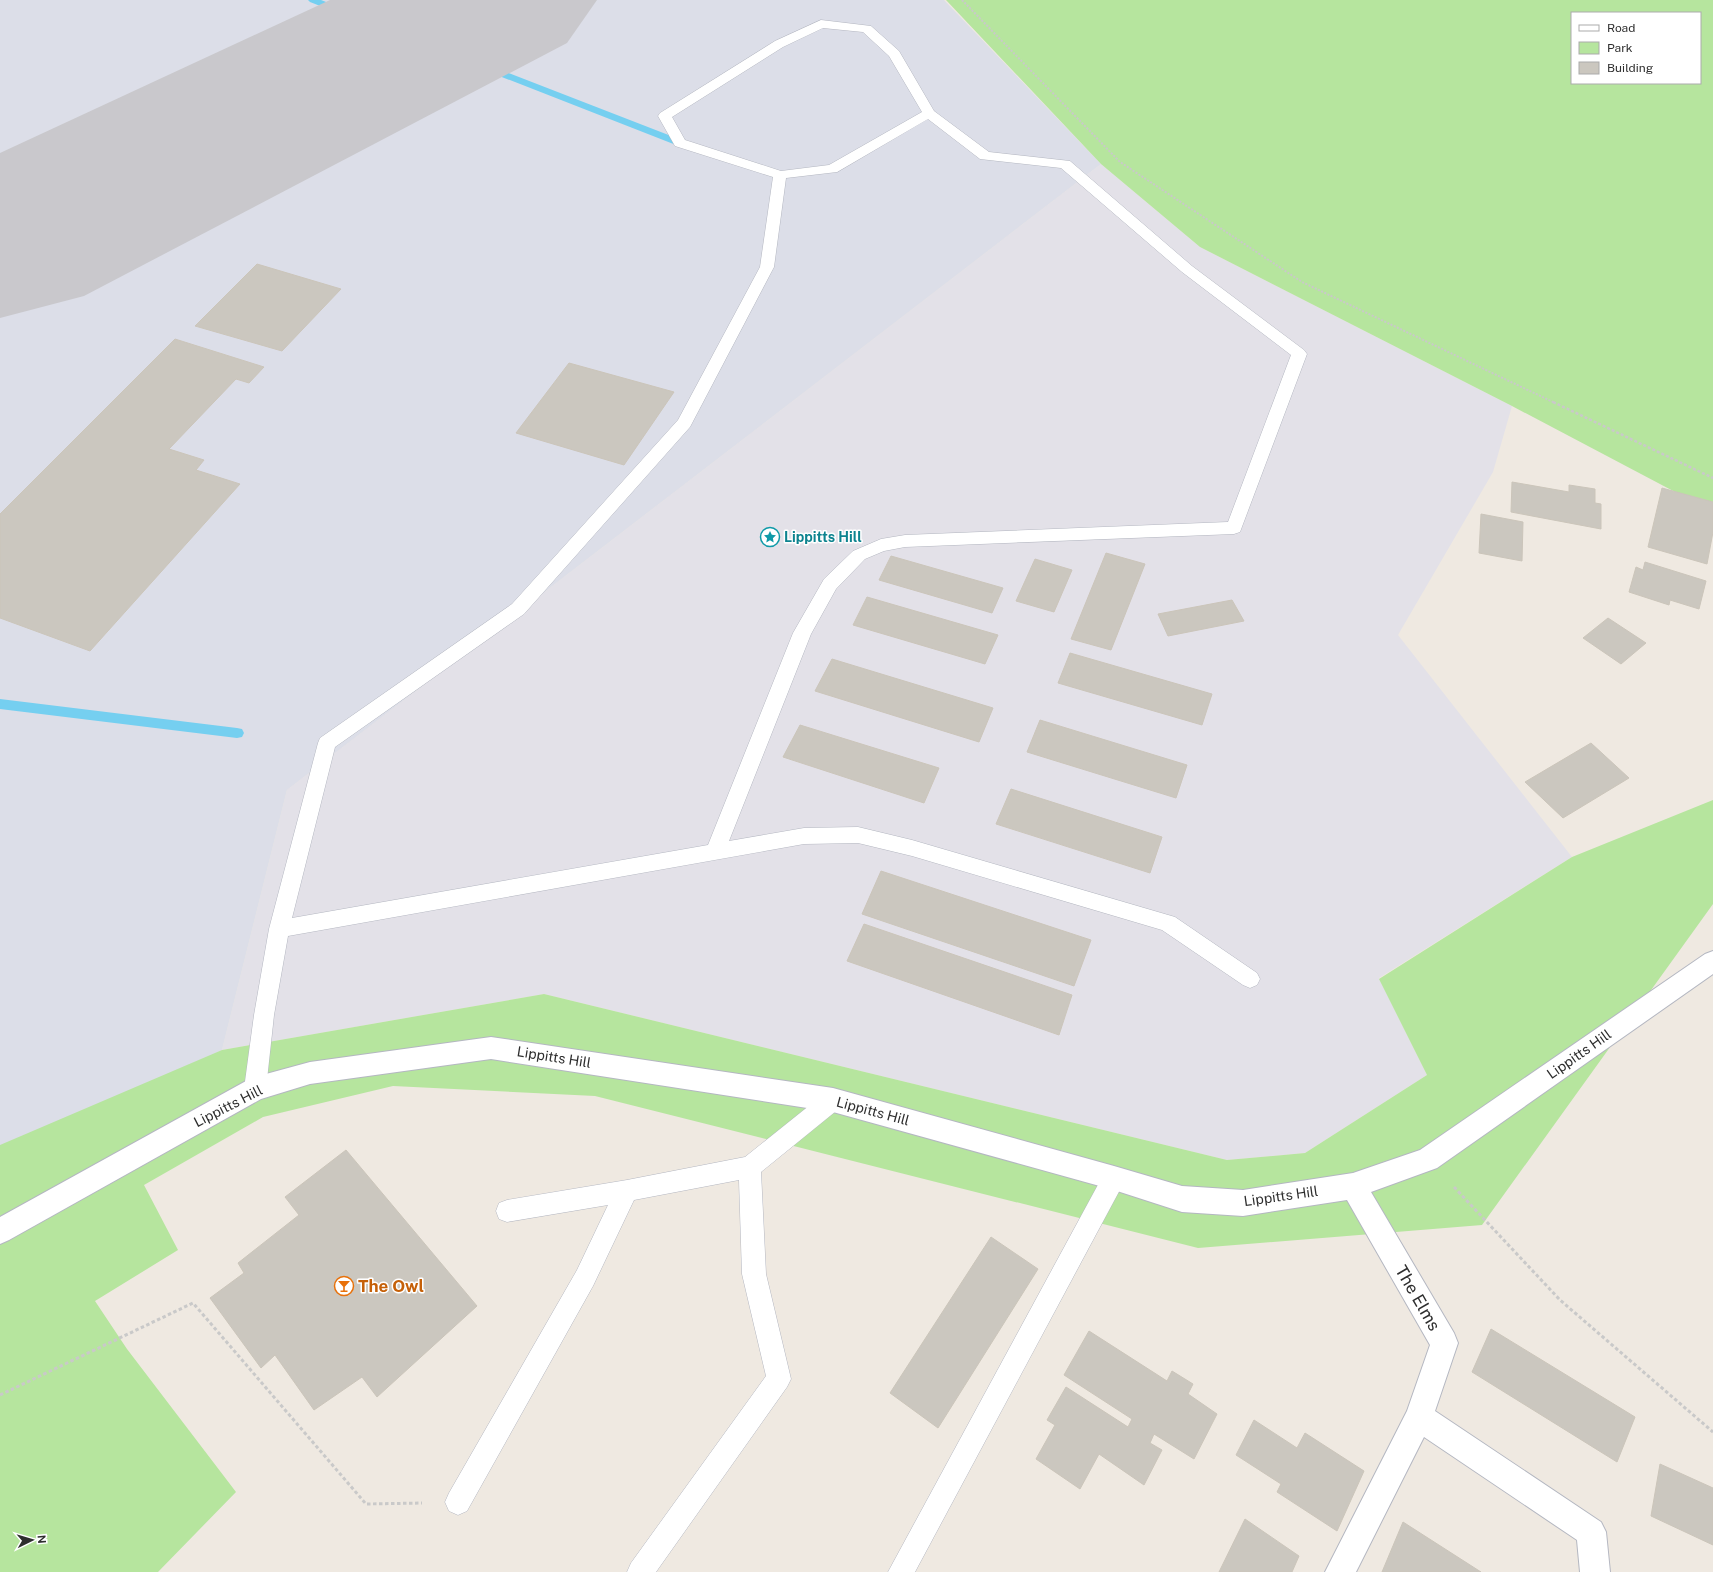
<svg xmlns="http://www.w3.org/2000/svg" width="1713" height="1572" font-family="'Public Sans',sans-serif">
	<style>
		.industrial { fill: #e3e1e8 }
		.airport { fill: #dcdee8 }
		.green { fill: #b6e59e; fill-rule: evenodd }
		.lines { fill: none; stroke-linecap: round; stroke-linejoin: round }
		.stream { fill: #75cff0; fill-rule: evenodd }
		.runway { fill: #c9c8cc; fill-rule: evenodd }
		.building { fill: #cbc7bf; stroke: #cbc5ba }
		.lane-casing { stroke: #b4b7c1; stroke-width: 1 }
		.street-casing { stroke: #b4b7c1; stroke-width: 2 }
		.path-far2 { stroke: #c9c9c9; stroke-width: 2; stroke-dasharray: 2 1.5; stroke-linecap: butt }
		.path-far1 { stroke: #c9c9c9; stroke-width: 2.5; stroke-dasharray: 3 2; stroke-linecap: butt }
		.path { stroke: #c9c9c9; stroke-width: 3; stroke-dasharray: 3.5 2.5; stroke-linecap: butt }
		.lane { fill: #fff; fill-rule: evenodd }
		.street { fill: #fff; fill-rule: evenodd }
		.labels { text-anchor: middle; stroke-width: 3; stroke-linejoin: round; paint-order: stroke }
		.culture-label { font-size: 14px; font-weight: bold; fill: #0d838f; stroke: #fff; text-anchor: start }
		.street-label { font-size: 14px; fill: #2e2e2e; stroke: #fff }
		.near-food-label { font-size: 17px; font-weight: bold; fill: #c56008; stroke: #fff; text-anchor: start }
		.near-street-label { font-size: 17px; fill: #2e2e2e; stroke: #fff }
	</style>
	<rect width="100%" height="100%" fill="#efe9e1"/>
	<path class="industrial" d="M1101,164l99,83 312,159 -19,66 -95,163 174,222 -193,121 48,97 -122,78 -78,7 -683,-166 -322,56 65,-260z"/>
	<path class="airport" d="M0,0h944l157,164 -814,626 -65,260 -222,121z"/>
	<path class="green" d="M946,0h767v512l-201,-106 -312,-159 -99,-83zM1572,13h128v70h-128z
		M1713,800v104l-231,321 -284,23 -603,-152 -202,-10 -130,31 -119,68 34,65 -83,51 32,48 109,143 -78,80h-158v-427l222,-95 322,-56 683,166 78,-7 122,-78 -48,-96 193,-122z"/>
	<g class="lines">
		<path class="stream" d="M308,0h13l363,141 1,2 -1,2h-8l-366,-143z
			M0,699l237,29 5,1 2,4 -2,4 -5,1 -237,-29z"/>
		<path class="runway" d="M330,0h267l-30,43 -483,253 -84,22v-165z"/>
	</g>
	<path class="building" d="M257,264l84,25 -59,62 -87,-25z
		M175,339l89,28 -15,16 -13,-4 -67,70 35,11 -8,10 44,14 -150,167 -90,-33v-104z
		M569,363l105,29 -50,73 -108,-32z
		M1512,482l57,10v-7l26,4v14l6,1v25l-90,-17z
		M1662,488l51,14v30l-6,32 -59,-17z
		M1481,514l42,8 -1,39 -43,-8z
		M1106,553l39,11 -34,86 -40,-11z
		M891,556l112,32 -11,25 -113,-33z
		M1035,559l37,11 -18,42 -38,-11z
		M1645,562l61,19 -7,28 -29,-9 -1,5 -40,-13 7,-25 7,3z
		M867,597l131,38 -13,29 -132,-39z
		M1232,600l12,21 -76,15 -10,-22z
		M1608,618l38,25 -25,21 -38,-26z
		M1070,653l142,41 -10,31 -144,-42z
		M832,659l161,49 -14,34 -164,-51z
		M1040,720l147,45 -11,33 -149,-46z
		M800,725l139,43 -15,35 -141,-46z
		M1591,743l38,35 -66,40 -38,-36z
		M1011,789l151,48 -12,36 -154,-49z
		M881,871l210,69 -17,46 -212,-72z
		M864,924l208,71 -13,40 -212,-74z
		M346,1150l131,156 -100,91 -15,-20 -48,33 -39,-55 -14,13 -51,-70 34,-25 -6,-10 61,-48 -14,-18z
		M991,1237l47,32 -100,159 -48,-35z
		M1491,1329l144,88 -18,45 -145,-90z
		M1089,1331l78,50 5,-10 21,13 -5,10 29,20 -23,45 -40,-25 -4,9 12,7 -18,35 -45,-31 -19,35 -44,-30 19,-34 -8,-5 19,-33 62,40 4,-8 -68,-44z
		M1254,1420l43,28 8,-15 59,38 -27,60 -60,-39 4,-8 -45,-29z
		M1660,1464l53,24v57l-62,-29z
		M1245,1519l54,37 -7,16h-73z
		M1403,1522l78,50h-99z"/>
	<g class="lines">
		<g class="lane-casing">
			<path id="lane" d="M821,20l50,6 28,25 35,60 55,41 81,9 122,105 112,84 3,4 -67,178 -6,2 -329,13 -21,4 -19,8 -29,30 -25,45 -82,207 75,-13 54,-1 54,13 263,77 82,56 3,6 -3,6 -7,3 -7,-3 -81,-55 -250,-74 -54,-13 -54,1 -516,92 -14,79 -8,74 -3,7 -8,3 -8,-3 -3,-7 10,-74 15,-86 49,-186 2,-5 192,-134 166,-184 82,-153 13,-90 -98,-31 -17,-30 2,-3 115,-72zM823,28l40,4 26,24 33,56 -93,53 -48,6 -96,-31 -13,-23 111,-70zM928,119l52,40 81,9 121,104 109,83 -63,167 -323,13 -24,4 -28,12 -29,28 -31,54 -85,212 -416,73 43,-171 189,-133 166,-187 84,-160 12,-89 51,-6z
				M833,1090l8,3 3,7 -3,7 -80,65 5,102 25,105 -4,8 -131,185h-29l4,-9 135,-187 -24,-102 -3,-94 -105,20 -41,86 -126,225 -9,4 -9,-4 -4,-9 4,-9 128,-223 31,-65 -101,17 -8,-3 -3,-8 3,-8 8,-3 120,-20 118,-23 80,-64z
				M1114,1167l8,3 3,8 -3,8 -207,386h-27l218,-402z"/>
		</g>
		<g class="street-casing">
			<path id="street" d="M1713,951v23l-276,194 -66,24 83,141 4,10 -23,68 166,111 5,10 4,40h-30l-3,-32 -153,-103 -68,135h-31l82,-161 23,-66 -83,-145 -104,16 -61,-4 -68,-22 -281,-78 -342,-53 -181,25 -49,15 -252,141 -9,4v-27l246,-136 9,-4 55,-15 181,-25 342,51 281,78 68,20 61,4 110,-17 67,-23 285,-196z"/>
		</g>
		<path class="path-far2" d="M962,0l158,162 182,120 253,121"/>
		<path class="path-far1" d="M1553,402l160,76"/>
		<path class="path" d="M1454,1187l106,113 153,132
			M0,1395l193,-92 173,201 56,-1"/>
		<use href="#lane" class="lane"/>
		<use href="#street" class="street"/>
	</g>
	<defs>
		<g id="sight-ring" transform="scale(1)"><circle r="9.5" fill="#fff" stroke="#0f9aa8" stroke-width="1.5"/><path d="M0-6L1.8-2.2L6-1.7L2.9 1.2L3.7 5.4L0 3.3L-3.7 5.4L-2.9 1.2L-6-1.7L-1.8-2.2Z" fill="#0f9aa8"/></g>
		<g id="bar-ring" transform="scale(1)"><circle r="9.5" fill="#fff" stroke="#e8710a" stroke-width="1.5"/><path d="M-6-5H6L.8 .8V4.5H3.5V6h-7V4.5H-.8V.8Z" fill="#e8710a"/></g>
	</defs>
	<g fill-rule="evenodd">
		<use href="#sight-ring" x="770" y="537"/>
		<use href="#bar-ring" x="344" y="1286"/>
	</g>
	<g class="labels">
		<g class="culture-label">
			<text x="784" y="542">Lippitts Hill</text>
		</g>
		<g class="street-label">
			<text transform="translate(1579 1054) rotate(-35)" y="5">Lippitts Hill</text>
			<text transform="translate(554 1057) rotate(9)" y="5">Lippitts Hill</text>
			<text transform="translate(228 1106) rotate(-27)" y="5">Lippitts Hill</text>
			<text transform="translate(873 1111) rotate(15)" y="5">Lippitts Hill</text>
			<text transform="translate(1281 1196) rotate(-8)" y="5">Lippitts Hill</text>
		</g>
		<g class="near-food-label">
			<text x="358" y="1292">The Owl</text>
		</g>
		<g class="near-street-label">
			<text transform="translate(1418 1298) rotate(60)" y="6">The Elms</text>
		</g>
	</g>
	<rect x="1571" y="12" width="130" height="72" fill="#ffffff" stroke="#ababab"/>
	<rect x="1579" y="25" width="20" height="6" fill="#ffffff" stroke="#ababab"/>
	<text x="1607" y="32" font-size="12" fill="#2e2e2e">Road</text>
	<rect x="1579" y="42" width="20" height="12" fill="#b6e59e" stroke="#ababab"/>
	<text x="1607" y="52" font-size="12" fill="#2e2e2e">Park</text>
	<rect x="1579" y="62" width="20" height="12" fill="#cbc7bf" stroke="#ababab"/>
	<text x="1607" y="72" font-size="12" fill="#2e2e2e">Building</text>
	<g transform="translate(32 1540) rotate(85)" stroke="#ffffff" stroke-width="3" paint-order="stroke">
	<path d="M0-3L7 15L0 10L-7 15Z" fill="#2e2e2e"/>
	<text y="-6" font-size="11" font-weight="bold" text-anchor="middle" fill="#2e2e2e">N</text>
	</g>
</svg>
